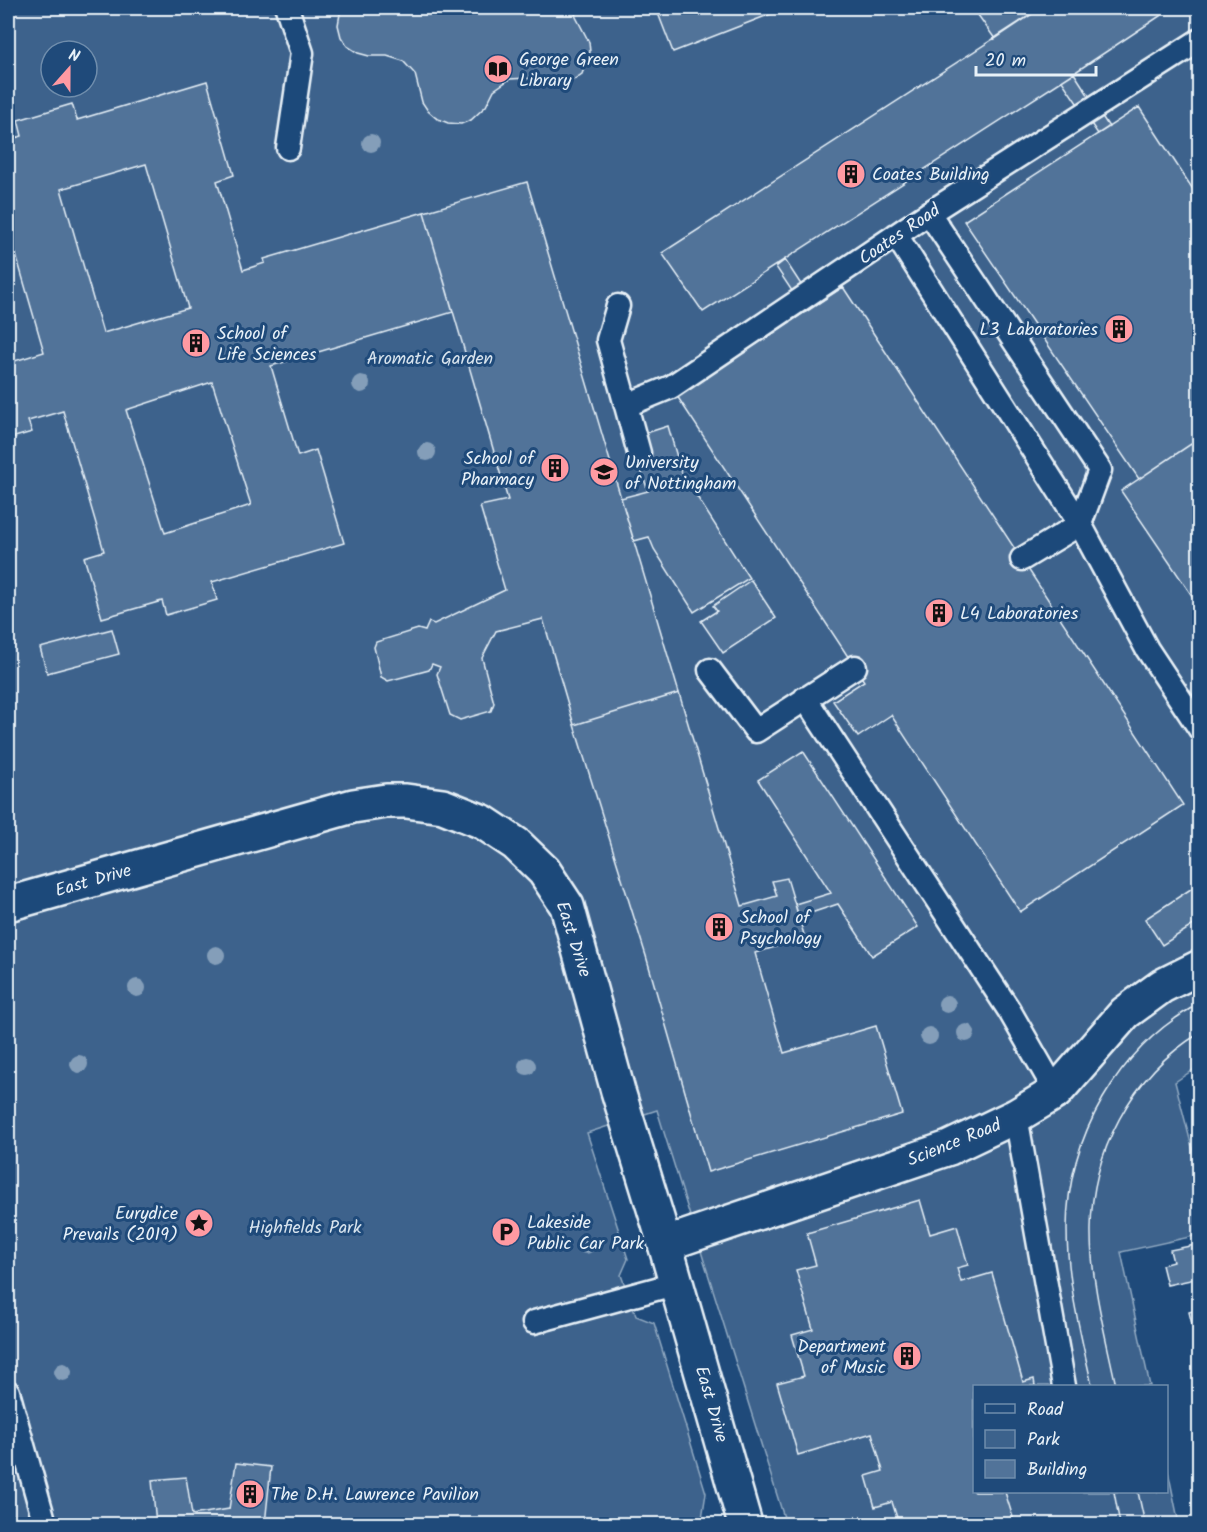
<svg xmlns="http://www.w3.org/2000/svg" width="1207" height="1532" font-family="Kalam,sans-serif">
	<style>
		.green { fill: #3c628c; stroke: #92aac2; stroke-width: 1.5; fill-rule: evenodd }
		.building { fill: #517399; stroke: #e8f1f8; stroke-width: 1.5; fill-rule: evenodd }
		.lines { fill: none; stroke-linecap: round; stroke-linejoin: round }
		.service-casing { stroke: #e8f1f8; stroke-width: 27 }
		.minor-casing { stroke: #e8f1f8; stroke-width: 38 }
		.tertiary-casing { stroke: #e8f1f8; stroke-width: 38 }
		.service { stroke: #1f4a7a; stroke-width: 22 }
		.minor { stroke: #1f4a7a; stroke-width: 33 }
		.tertiary { stroke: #1f4a7a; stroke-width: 33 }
		.tram { stroke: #e8f1f8; stroke-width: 1.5 }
		.tree { fill: #849eb9 }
		.labels { text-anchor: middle; stroke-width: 6; stroke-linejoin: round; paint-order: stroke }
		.poi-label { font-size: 18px; fill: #e8f1f8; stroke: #1f4a7a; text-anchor: start }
		.street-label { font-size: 18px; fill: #e8f1f8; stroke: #1f4a7a }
		.park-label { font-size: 18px; fill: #d7e3ed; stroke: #1f4a7a }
	</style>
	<rect width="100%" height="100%" fill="#1f4a7a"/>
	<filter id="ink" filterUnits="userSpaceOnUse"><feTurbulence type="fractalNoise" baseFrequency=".0167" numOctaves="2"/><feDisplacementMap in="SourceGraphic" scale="12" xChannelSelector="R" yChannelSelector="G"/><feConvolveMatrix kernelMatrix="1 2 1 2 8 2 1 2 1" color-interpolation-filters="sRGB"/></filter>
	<g filter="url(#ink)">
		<path class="green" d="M8,8h1191l1,1057 -25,17 24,92v61l-78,17 29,134h-176v106h192l1,-26 12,58h-393l-129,-414 -70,23 41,126 -7,16 15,41 18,7 52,170 -4,25 2,6h-696zM51,51h36v36h-36z"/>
		<path class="building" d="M341,8h233l2,9 13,25 1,10 -8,22 -9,6 -11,4 -11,2 -24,-8 -17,1 -16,11 -8,16 -15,14 -10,4 -13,-1 -12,-5 -8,-7 -6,-9 -7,-28 -12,-13 -16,-5h-18l-11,-3 -11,-7 -6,-9 -3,-12z
			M656,8h130l-113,44z
			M973,8h68l-46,31z
			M1041,8h131l-98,65 -371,239 -41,-59z
			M1074,73l35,54 -11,7 -36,-53z
			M207,81l27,94 -17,6 26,89 22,-7 -1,-4 160,-47 29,100 -182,54 27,90 18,-6 28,93 -132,39 5,18 -51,15 -4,-14 -60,17 -18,-61 20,-6 -41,-140 -35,10 4,11 -24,7v-76l36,-11 -36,-125v-87l14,-4 -4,-16 54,-16 5,16zM146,164l42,144 -85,25 -42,-144zM212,382l39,123 -86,28 -39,-123z
			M1139,107l61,93v238l-61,41 -175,-258z
			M527,182l152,511 -105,32 -31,-106 -47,12 -14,27 12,45 -3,8 -31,9 -10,-5 -13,-41 3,-7 -8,-3 -3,6 -41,11 -7,-4 -7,-30 2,-5 42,-13 7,2 4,-9 5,2 71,-34 -25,-84 28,-6 -84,-288z
			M785,260l30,46 -9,6 -30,-45z
			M843,287l340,518 -163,107 -129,-197 -33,22 -25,-36 31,-20 -187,-285z
			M668,426l9,31 -4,2 76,119 -55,34 -40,-63 -5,-12 -15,4 -13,-43 27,-7 -8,-24 9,-2 -9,-30z
			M1200,438v168h-1l-78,-115z
			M751,580l25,38 -53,35 -22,-32 16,-10 -4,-5z
			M112,629l7,25 -72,19 -7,-25z
			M679,693l63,213 35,-10 -5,-15 15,-3 18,60 -50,15 29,100 92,-27 26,88 -194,58 -62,-216 -72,-231z
			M803,751l115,176 -46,29 -34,-52 -39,13 -4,-13 36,-11 -73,-113z
			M1200,883v38l-38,24 -17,-26z
			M920,1200l10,34 27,-8 11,39 -11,3 4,14 31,-9 31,109 11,-3 1,7h-61v106h31l10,32h-116l-7,-22 -17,5 -9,-31 17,-5 -11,-38 -74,22 -21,-72 27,-7 -12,-41 21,-6 -17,-59 20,-5 -9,-32z
			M1200,1244v34l-33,7 -5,-20 11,-3 -3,-12z
			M1200,1309v17l-7,2 -4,-16z
			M1200,1326v14l-4,1 -3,-13z
			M236,1463l35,4 -6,57h-109l-4,-44 34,-3 6,38 37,-6z"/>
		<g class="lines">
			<g class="service-casing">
				<path id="service" d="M287,8l15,45 -14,95
					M929,213l171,257 -20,54 -58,35
					M896,235l184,289 67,125 53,80
					M618,306l-10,34 31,113
					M627,405l44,-18 258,-174 271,-173
					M710,670l46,61 99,-64
					M805,698l204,312 47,82
					M1016,1116l48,270
					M534,1322l144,-39
					M8,1392l37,132"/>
			</g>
			<g class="minor-casing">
				<path id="minor" d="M8,904l345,-98 33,-5h20l37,5 40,16 33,22 28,27 23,35 51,185 47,153 284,-96 67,-32 40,-24 69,-79 37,-27 38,-19"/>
			</g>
			<g class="tertiary-casing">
				<path id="tertiary" d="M665,1244l80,280"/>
			</g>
			<use href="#service" class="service"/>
			<use href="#minor" class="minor"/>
			<use href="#tertiary" class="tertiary"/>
			<path class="tram" d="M1092,1386c-11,-51 -25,-104 -25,-157 0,-92 52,-182 133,-226
				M1116,1386c-10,-49 -25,-102 -25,-153 -1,-78 40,-159 109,-200
				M1114,1492l6,32
				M1138,1492l7,32"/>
		</g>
		<g class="tree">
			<circle cx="371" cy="143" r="9"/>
			<circle cx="361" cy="384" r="9"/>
			<circle cx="427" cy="452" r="9"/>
			<circle cx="216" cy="955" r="9"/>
			<circle cx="137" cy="988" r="9"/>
			<circle cx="947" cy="1004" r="9"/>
			<circle cx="966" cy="1033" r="9"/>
			<circle cx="929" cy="1036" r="9"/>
			<circle cx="79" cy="1064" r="9"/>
			<circle cx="527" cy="1066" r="9"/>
			<circle cx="586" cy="1245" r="9"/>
			<circle cx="63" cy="1372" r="9"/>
		</g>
	</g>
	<defs>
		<g id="library-disc" transform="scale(1.5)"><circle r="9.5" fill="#ff9aa2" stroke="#1f4a7a"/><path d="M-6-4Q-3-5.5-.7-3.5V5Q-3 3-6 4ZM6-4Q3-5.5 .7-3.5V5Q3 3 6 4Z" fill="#111"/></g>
		<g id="building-disc" transform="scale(1.5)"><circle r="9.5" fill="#ff9aa2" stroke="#1f4a7a"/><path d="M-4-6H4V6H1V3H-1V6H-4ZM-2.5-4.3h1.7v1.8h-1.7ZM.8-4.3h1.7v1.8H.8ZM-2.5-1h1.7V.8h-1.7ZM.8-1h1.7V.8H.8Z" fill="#111"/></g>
		<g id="university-disc" transform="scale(1.5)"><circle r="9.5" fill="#ff9aa2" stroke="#1f4a7a"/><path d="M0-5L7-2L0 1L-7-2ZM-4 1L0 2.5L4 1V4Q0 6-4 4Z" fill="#111"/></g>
		<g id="sight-disc" transform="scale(1.5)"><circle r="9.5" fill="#ff9aa2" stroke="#1f4a7a"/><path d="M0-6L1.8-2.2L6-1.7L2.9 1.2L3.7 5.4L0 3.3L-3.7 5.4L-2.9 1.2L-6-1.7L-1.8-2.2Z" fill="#111"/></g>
		<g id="parking-disc" transform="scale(1.5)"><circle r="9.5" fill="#ff9aa2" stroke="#1f4a7a"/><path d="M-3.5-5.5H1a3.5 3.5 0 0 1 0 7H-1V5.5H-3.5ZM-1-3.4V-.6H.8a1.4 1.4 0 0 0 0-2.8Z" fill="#111"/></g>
	</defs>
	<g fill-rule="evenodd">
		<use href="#library-disc" x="498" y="69"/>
		<use href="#building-disc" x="851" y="174"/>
		<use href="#building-disc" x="1119" y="329"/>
		<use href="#building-disc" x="196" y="343"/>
		<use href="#building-disc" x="555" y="468"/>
		<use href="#university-disc" x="604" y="472"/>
		<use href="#building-disc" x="939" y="613"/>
		<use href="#building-disc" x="719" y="927"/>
		<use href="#sight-disc" x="199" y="1223"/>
		<use href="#parking-disc" x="506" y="1232"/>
		<use href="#building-disc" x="907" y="1356"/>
		<use href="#building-disc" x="250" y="1494"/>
	</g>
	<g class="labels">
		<g class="poi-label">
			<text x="519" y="65">George Green<tspan x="519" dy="21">Library</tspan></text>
			<text x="872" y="180">Coates Building</text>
			<text x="1098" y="335" text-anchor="end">L3 Laboratories</text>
			<text x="217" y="339">School of<tspan x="217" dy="21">Life Sciences</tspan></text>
			<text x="534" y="464" text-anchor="end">School of<tspan x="534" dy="21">Pharmacy</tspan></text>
			<text x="625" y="468">University<tspan x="625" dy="21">of Nottingham</tspan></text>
			<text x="960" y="619">L4 Laboratories</text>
			<text x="740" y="923">School of<tspan x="740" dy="21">Psychology</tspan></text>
			<text x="178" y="1219" text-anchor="end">Eurydice<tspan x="178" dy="21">Prevails (2019)</tspan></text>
			<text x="527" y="1228">Lakeside<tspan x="527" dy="21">Public Car Park</tspan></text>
			<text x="886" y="1352" text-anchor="end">Department<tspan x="886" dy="21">of Music</tspan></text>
			<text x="271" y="1500">The D.H. Lawrence Pavilion</text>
		</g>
		<g class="street-label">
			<text transform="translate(899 234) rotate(-34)" y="6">Coates Road</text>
			<text transform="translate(93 880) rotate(-16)" y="6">East Drive</text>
			<text transform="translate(574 939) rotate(72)" y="6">East Drive</text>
			<text transform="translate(954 1142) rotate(-22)" y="6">Science Road</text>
			<text transform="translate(712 1404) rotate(74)" y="6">East Drive</text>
		</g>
		<g class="park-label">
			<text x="430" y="364">Aromatic Garden</text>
			<text x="305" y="1233">Highfields Park</text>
		</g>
	</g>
	<rect width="1207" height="1532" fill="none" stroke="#1f4a7a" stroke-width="30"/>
	<rect x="15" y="15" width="1177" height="1502" fill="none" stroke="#e8f1f8" stroke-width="2" filter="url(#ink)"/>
	<rect x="973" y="1385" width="195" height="108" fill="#1f4a7a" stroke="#6f8dac" stroke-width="1.5"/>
	<rect x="985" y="1404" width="30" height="9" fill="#1f4a7a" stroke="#6f8dac" stroke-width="1.5"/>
	<text x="1027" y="1415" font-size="18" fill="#e8f1f8">Road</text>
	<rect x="985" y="1430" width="30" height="18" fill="#3c628c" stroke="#6f8dac" stroke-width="1.5"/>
	<text x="1027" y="1445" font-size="18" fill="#e8f1f8">Park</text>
	<rect x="985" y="1460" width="30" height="18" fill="#517399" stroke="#6f8dac" stroke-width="1.5"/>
	<text x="1027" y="1475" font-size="18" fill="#e8f1f8">Building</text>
	<g transform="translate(69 69) rotate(21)"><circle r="28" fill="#1f4a7a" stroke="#6f8dac" stroke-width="1.5"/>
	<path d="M0-4.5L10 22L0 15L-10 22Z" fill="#ff9aa2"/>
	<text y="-9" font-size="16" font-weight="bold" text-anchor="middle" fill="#e8f1f8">N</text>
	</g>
	<path d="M976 66v9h120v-9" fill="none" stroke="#e8f1f8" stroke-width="3"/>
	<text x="985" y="66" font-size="18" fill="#e8f1f8" stroke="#1f4a7a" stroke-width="4.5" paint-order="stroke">20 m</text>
</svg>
